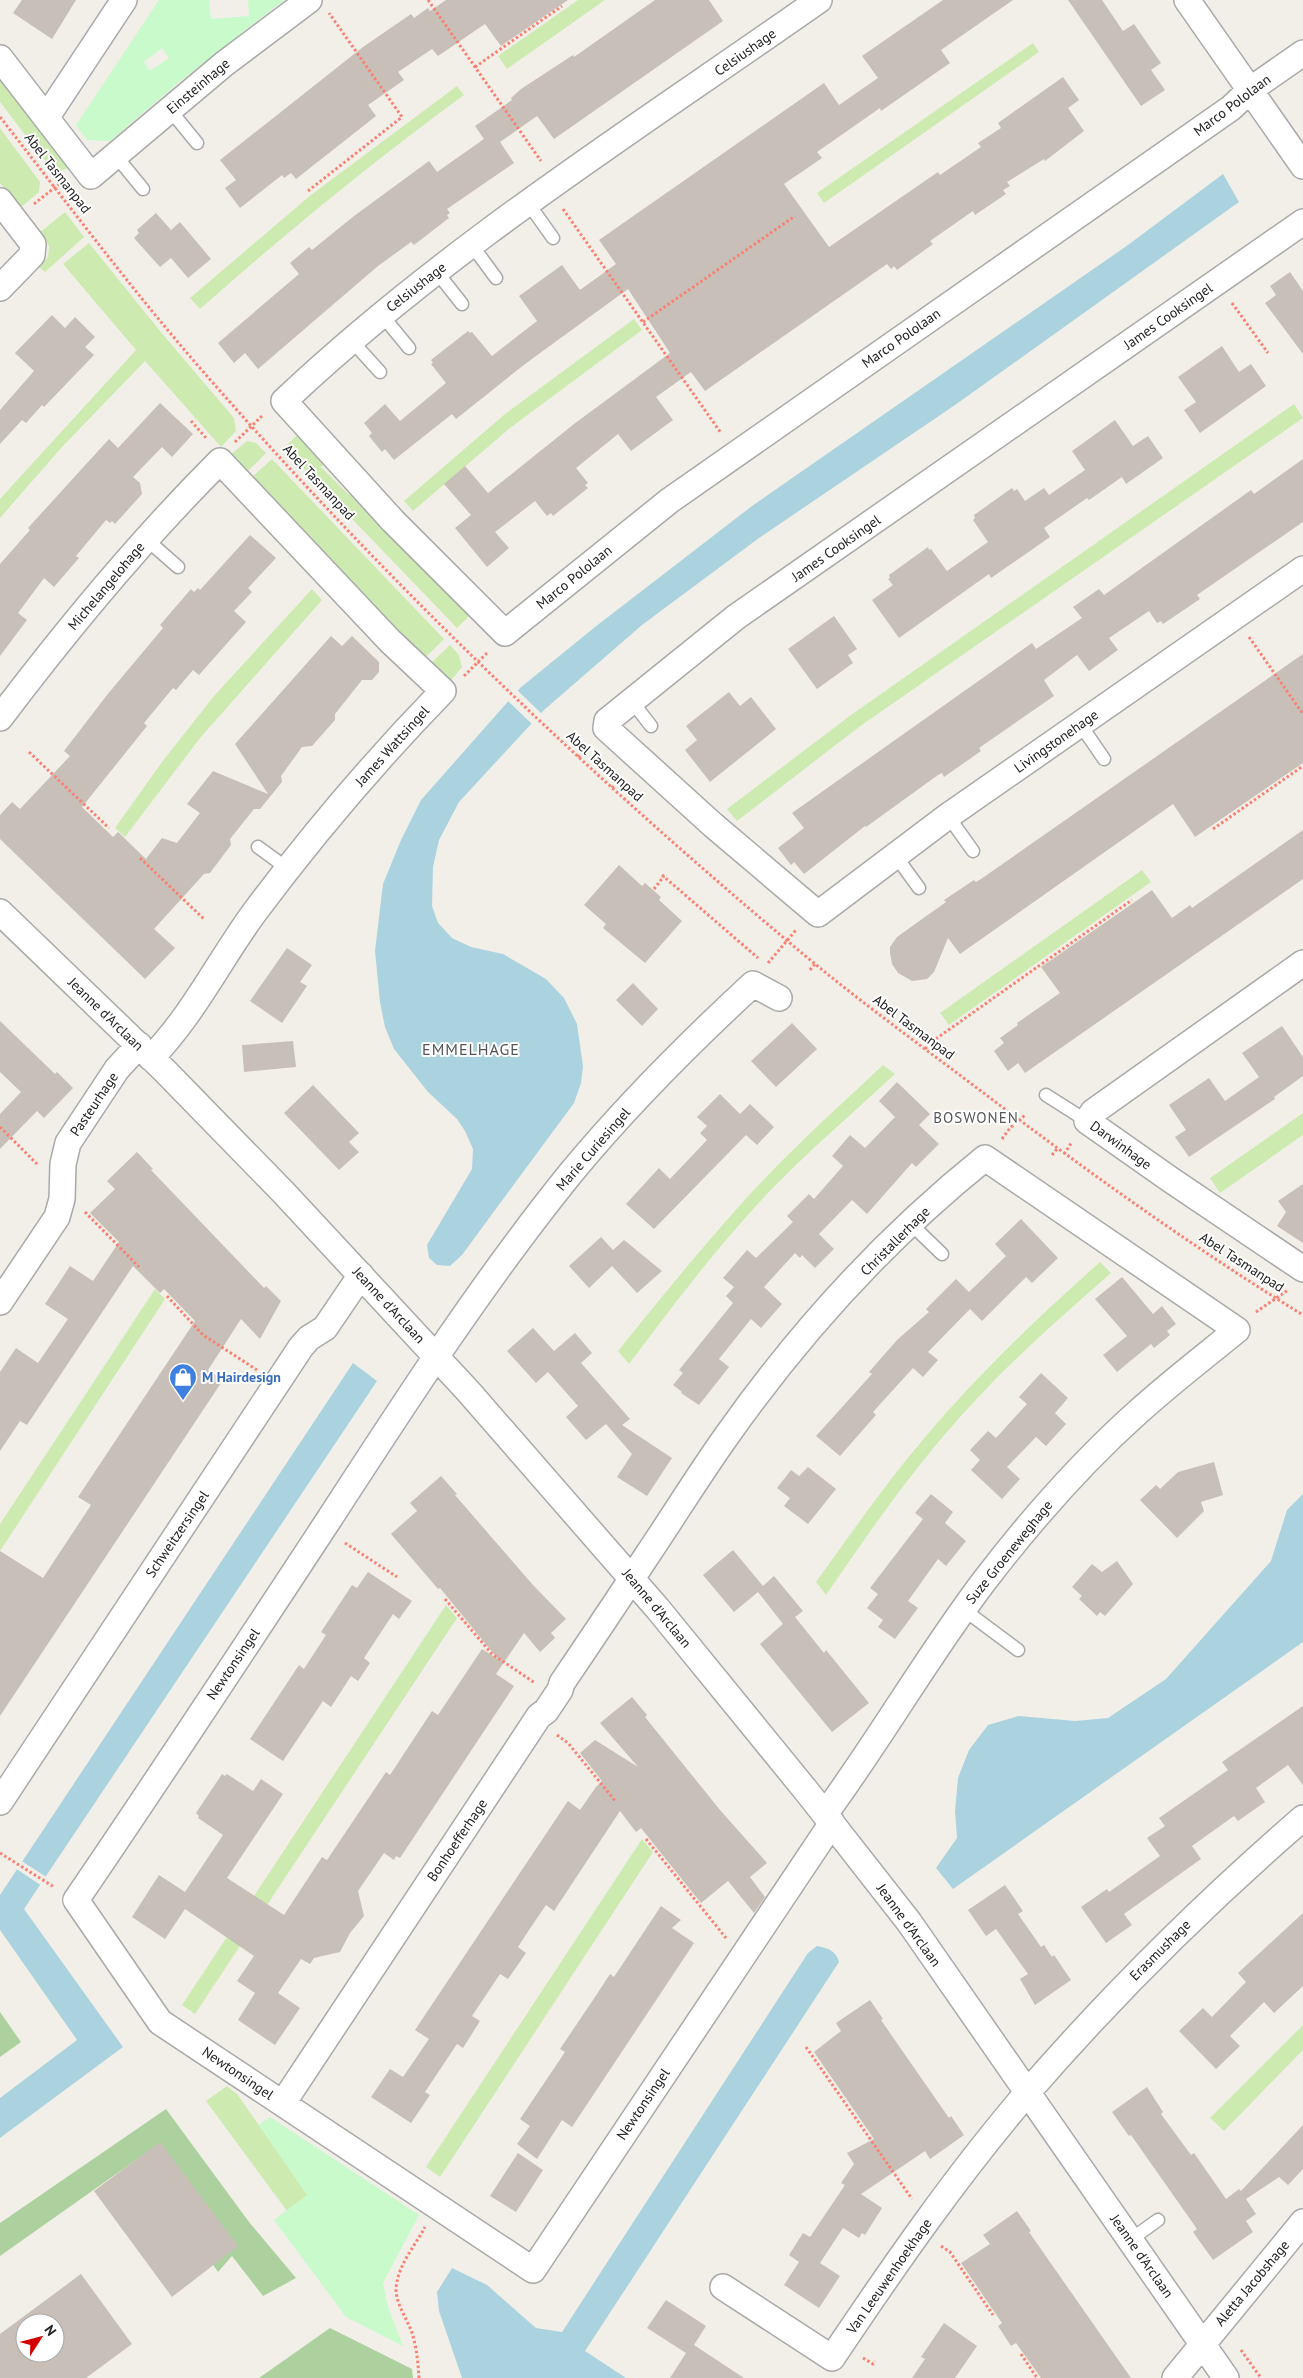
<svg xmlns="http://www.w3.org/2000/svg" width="1303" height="2378" font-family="'PT Sans',sans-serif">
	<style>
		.grass { fill: #cdebb0 }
		.forest { fill: #add19e }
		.park { fill: #c8facc; fill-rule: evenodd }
		.water { fill: #aad3df }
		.pier { fill: #f2efe9 }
		.building { fill: #c7bfb8; fill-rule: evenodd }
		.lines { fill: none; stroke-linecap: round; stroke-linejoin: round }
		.service-casing { stroke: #a9a9a9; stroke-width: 15 }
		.minor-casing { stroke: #a9a9a9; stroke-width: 28 }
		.path { stroke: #fa8072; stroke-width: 3; stroke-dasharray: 2.5 2.5; stroke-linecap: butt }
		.service { stroke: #fff; stroke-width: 12 }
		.minor { stroke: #fff; stroke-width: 25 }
		.labels { text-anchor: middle; stroke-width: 4; stroke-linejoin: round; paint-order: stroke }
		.street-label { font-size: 14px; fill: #222; stroke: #fff }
		.shop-label { font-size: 14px; font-weight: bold; fill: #366cbe; stroke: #fff; text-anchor: start }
		.neighbourhood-label { font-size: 15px; letter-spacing: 1px; fill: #555; stroke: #fff }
		.quarter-label { font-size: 16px; letter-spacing: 1px; fill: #555; stroke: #fff }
	</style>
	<rect width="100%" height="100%" fill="#f2efe9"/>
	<path class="grass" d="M578,0h27l-98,69 -9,-13z
		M1033,43l6,9 -215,151 -7,-10z
		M0,76l72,91 -13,4 -10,-5 -49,-64z
		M457,86l7,9c-93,68 -178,138 -264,214l-10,-11 121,-103z
		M0,128l40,54 -1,10 -19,16 -20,-25z
		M65,212l19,25 -39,35 -6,-5 9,-10 1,-11 -10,-13z
		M89,243l71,88 74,87 2,13 -15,16 -76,-86 -83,86 -62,71v-19l136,-149 -73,-86z
		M634,319l8,11 -132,98 -97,83 -9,-10 101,-87z
		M1294,404l9,14 -444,309 -122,94 -10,-12 124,-94z
		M299,433l26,30 -4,4 28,28 3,-3 120,121 -15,15 -173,-180z
		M247,441l9,2 10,10 -21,21 -16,-18z
		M272,459l172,180 -20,20 -174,-180z
		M312,589l10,11 -122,138 -75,99 -10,-9 47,-66 52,-66z
		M450,645l9,10 3,12 -14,17 -19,-19z
		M1142,870l9,12 -202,143 -9,-12z
		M883,1065l12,9c-32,30 -66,59 -98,90 -63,60 -116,131 -168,200l-11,-13c40,-50 81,-100 124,-148 44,-49 93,-93 141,-138z
		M1303,1113v22l-83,58 -10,-15z
		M1100,1262l11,11c-48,42 -96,84 -139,131 -55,59 -101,125 -146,191l-10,-13c34,-47 67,-95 105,-140 54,-65 116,-124 179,-180z
		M155,1289l10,10 -165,252v-27z
		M446,1605l11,13 -262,396 -13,-9z
		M642,1839l11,13 -213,325 -14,-10z
		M1303,2025v25l-79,81 -14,-13z
		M227,2086l10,8 71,101 -21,16 -81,-110z"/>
	<path class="forest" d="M0,2012l21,30 -21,15z
		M166,2109l83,113 47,56 -33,18 -31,-40 -14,16 -63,-90 -2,-34 -153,108v-33z
		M330,2328l82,41 1,9h-154z"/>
	<path class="park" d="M159,0h50l2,19 38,-3 -1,-16h36l-105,82 -69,59 -23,-1 -11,-15zM162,48l7,10 -19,13 -6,-9z
		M270,2117l149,98 -36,68 5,24 15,39 -57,-29 -72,-97 33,-25 -48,-70z"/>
	<path class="water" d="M1223,174l16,28 -284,203 -196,133 -117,87 -98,85 -85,92 -20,38 -6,27 -1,39 6,17 14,15 19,9 32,7 43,25 18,19 13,26 6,42 -2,17 -7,20 -112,152 -12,11 -13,-1 -8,-7 -2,-13 45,-76 1,-20 -8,-18 -8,-12 -29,-27 -34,-43 -9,-22 -5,-25 -5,-51 8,-67 18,-44 20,-40 99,-112 75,-61 157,-121 376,-261z
		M353,1363l24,18 -353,528 99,138 -123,91v-40l77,-58 -77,-110v-35z
		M1303,1494v148l-350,247 -17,-21 21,-30 -2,-27 3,-33 11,-28 19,-25 31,-9 56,5 33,-3 58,-39 105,-118 16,-51z
		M817,1946c10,2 19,4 22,16l-254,389 41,27h-164l-23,-67 -2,-19 15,-24 35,17 49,43 26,4 246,-379z"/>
	<path class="pier" d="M516,689l27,26 -10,10 -27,-26z
		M20,1860l28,18 -6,8 -27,-18z"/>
	<path class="building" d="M22,0h54l-24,39 -39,-26z
		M446,0h122l-67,46 -16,-22 -47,32 -6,-7 -34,23 6,8 -36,25 8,11 -80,63 -5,-6 -7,5 -2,-3 -42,33 -15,-20 11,-8 -16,-20 143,-113 48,-33 3,4 14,-10 2,3z
		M655,0h54l14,21 -169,118 -17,-23 -37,26 14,21 -67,46 3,4 -3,2 2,3 -35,27 -3,-3 -33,24 -120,103 -13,-16 -11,10 -16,-20 81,-69 -9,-11 19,-16 3,3 42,-34 75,-55 8,11 47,-33 -9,-13 37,-26 -1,-2 10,-9 52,-34 1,2z
		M943,0h70l-72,50 9,13 -69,48 -1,-3 -63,44 5,6 -38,26 45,63 109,-75 2,3 41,-28 -3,-4 23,-15 -3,-5 65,-46 16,23 -11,8 16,23 -39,30 -1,-2 -37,23 3,4 -7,4 3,4 -31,21 -2,-4 -43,30 3,3 -36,26 -3,-4 -3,3 -4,-5 -182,127 -14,-19 -35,25 17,23 -42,31 -13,-17 -42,34 12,15 -3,2 3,3 -35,28 -2,-3 -4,3 -12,-15 -40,31 14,16 -22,19 -32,-39 16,-13 -27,-31 21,-18 23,27 86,-69 96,-71 -42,-64 -103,75 -69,55 -4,-5 -58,46 -9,-11 -3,3 -13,-16 3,-3 -8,-10 21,-19 15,17 46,-38 -15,-19 2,-1 -2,-3 37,-29 2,2 2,-1 20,24 45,-35 -18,-25 43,-31 18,25 36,-26 -17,-24 225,-157 15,22 39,-27 -16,-22z
		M1068,0h34l21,31 11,-7 27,39 -10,7 14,20 -24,16z
		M156,213l15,17 9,-8 31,37 -23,19 -17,-20 -11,9 -26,-29 5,-5 -2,-3z
		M1290,272l13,19v63l-38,-51 11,-8 -6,-9z
		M52,315l13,13 10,-11 20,20 -10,10 9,8 -50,52 -2,-2 -16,18 -4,-3 -22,24v-34l34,-39 -19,-18z
		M1222,346l17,26 12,-8 15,22 -66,47 -16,-23 12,-8 -18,-25z
		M160,403l33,31 -21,23 -10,-10 -29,30 7,6 2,11 -27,30 -3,-3 -2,2 -4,-3 -30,36 3,2 -25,29 -10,-9 -26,35 9,7 -27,36v-92l30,-34 -2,-2 81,-89 9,9z
		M1115,420l18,26 15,-10 15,22 -37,26 -4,-7 -33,23 -2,-2 -43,30 6,9 -59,41 -2,-4 -90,64 -27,-38 21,-15 -5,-6 2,-1 -1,-3 39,-28 1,3 2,-1 16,22 41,-29 -15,-22 2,-2 -1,-3 38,-27 2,3 3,-2 8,12 19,-13 5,7 36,-25 -13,-19z
		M1303,459v63l-106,73 3,4 -37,25 -2,-3 -4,2 -8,-12 -40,27 9,12 -29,21 -12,-16 -33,25 10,16 -75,52 2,3 -37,26 -2,-4 -4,2 -72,52 -1,-1 -61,48 -10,-12 -3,3 -13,-17 26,-20 -12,-15 240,-170 4,6 46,-31 -9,-11 26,-18 5,6 147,-105 3,4z
		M250,535l26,23 -28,30 4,4 -18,19 12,11 -47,53 -6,-5 -17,20 -3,-2 -29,35 3,3 -65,81 31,30 5,-5 28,27 16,-21 15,5 23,-30 -13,-9 26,-33 55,23 -33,-50 96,-108 11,10 10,-10 27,26v10l-7,8h-10l-27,34v6l-23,26 -10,1 -21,29 1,6 -22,27h-6l-24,30 1,6 -21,28 -6,1 -50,55 21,19 -30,31 -145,-140v-24l12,-13 8,7 50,-53 -6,-5 43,-56 56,-67 -3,-3 31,-36 3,3 4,-4 2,2z
		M834,616l23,33 -9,6 5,8 -36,26 -29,-40z
		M1303,654v109l-108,74 -22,-33 -213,150 -12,-16 -14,34 -7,7 -15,2 -14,-8 -6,-9 -2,-11v-6l7,-10 49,-35 -2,-2 30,-20 2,2 5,-3z
		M729,692l11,14 11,-9 25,32 -66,53 -25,-32 12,-10 -11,-14z
		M1303,830v49l-278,194 -7,-10 -10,8 -14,-20 10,-8 -4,-5 18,-13 -1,-2 43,-30 -19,-26 111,-77 20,28 18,-13 2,3z
		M619,865l23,21 3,-3 16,14 -2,3 23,21 -37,42 -42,-35 3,-4 -22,-19z
		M287,948l25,17 -12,17 7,4 -25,37 -32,-22z
		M633,983l25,26 -16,17 -26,-26z
		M0,1021l55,53 2,-2 16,16 -29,30 -7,-7 -37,38v-35l21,-22 -21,-20z
		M792,1023l25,26 -41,38 -25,-26z
		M1282,1026l21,31v19l-29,21 1,2 -86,58 -14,-20 11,-7 -17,-25 40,-27 16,23 34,-24 -17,-24z
		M293,1041l3,26 -52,5 -2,-27z
		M897,1082l33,32 -11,11 20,19 -23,23 -4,-4 -45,51 -15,-14 -33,34 15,15 -19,19 -13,-13 -2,3 -5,-5 -31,34 18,17 -21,24 -10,-9 -32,40 10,8 -30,38 -18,-12 1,-1 -9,-7 10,-12 -4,-3 54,-67 -7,-7 8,-9 -11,-9 24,-28 9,8 37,-36 -6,-6 22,-22 5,5 29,-33 -11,-10 18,-21 15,13 30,-31 -16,-16z
		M313,1085l46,48 -10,9 10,10 -20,18 -55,-57z
		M720,1094l20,20 10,-10 24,23 -17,18 -11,-10 -92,94 -28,-25 33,-36 11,11 37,-39 -7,-7 7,-7 -10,-9z
		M137,1152l16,17 -2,1 113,118 2,-2 15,15 -21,38 -19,-20 -33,51 15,10 -223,336v-165l43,27 48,-73 -13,-8 117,-176 -31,-32 -4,4 -27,-27 -106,159 -7,-4 -20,30v-79l16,-24 22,15 30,-44 -23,-15 25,-38 23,15 26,-39 -29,-29 25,-24 -8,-8z
		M1303,1184v59l-26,-17 9,-14 -8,-11z
		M1021,1219l37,39 -26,25 -6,-6 -44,44 -12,-12 -42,43 10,8 -15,17 -10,-9 -40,44 3,3 -36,41 -24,-20 56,-62 -3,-2 28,-32 32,-28 -3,-3 30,-30 13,13 37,-36 -11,-12z
		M601,1237l12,13 11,-10 38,31 -25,22 -25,-27 -23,22 -20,-22z
		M1122,1277l31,37 9,-8 14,18 -9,7 3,4 -16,13 -3,-4 -34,28 -14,-17 24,-19 -32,-37z
		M533,1328l21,23 21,-18 17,20 -11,10 49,56 -8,6 50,33 -25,38 -30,-19 15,-23 -26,-30 -20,16 -20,-23 12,-11 -30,-34 -12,11 -29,-32z
		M1041,1373l27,25 -13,15 11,11 -20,22 -10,-9 -29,30 13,12 -18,20 -31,-29 9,-10 -10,-10 18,-19 8,7 31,-34 -8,-7z
		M1214,1462l9,33 -22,7 3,9 -27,27 -37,-38 16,-15 4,4 18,-17z
		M808,1467l28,22 -28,35 -24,-18 6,-8 -13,-10 14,-18 8,6z
		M441,1476l16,18 -2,1 78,90 33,34 -15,14 4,5 -15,14 -16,-19 -28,41 18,12 -114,172 -4,-2 -2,4 -10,-7 -26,38 6,25 -14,17 -10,19 -26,6 -4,6 -9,-5 -23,34 22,15 -25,37 -37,-25 17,-27 -18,-12 17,-25 -69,-47 -20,30 -33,-22 27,-42 26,17 38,-57 -25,-17 1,-2 -3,-3 26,-39 3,2 2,-2 26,17 8,-12 22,15 -56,84 57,37 38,-58 5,3 59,-88 4,3 42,-64 6,4 44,-66 16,10 -58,-71 -2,1 -47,-55 26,-23 -7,-8z
		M931,1494l22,18 -8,11 21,18 -20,25 -8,-7 -30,42 10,7 -23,31 -17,-12 5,-7 -16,-12 11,-14 -8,-6 53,-69 -8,-6z
		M733,1550l30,36 11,-10 29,35 -8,6 29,36 2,-3 43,53 -37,29 -72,-88 23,-20 -25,-32 -24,20 -31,-37z
		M1117,1561l16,23 -28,32 -5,-4 -3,4 -18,-17 3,-3 -10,-9 20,-23 10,8z
		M368,1572l44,29 -13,18 -6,-5 -29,44 6,5 -12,18 -7,-5 -20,31 -8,-6 -40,60 -33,-22 49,-74 5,4 22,-34 -5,-3 31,-47 5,3z
		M632,1697l15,18 -2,2 75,93 47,53 -17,14 15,20 -11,16 -26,-32 -27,22 -60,-75 -5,4 -16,-21 -66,100 -8,-6 -17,25 -11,17 8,6 -18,26 -8,-5 -28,42 8,5 -17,27 -6,-4 -32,48 5,3 -19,28 -40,-26 19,-28 13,8 26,-38 -14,-9 153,-229 12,9 16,-23 6,-6 -22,-28 15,-13 43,27 -38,-44z
		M1303,1706v79l-15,-20 -32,23 9,14 -27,19 -4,-5 -42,30 9,13 -77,55 8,11 -26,18 -25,-36 26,-18 2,3 51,-36 -13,-18 18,-12 -6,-8 69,-48 -6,-8z
		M1005,1885l18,26 -5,3 23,33 3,-2 8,12 2,-2 17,25 -36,25 -15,-26 8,-5 -32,-45 -10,7 -18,-26z
		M661,1906l20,14 -9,8 22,15 -122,184 -10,-7 -25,39 -20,-15 13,-18 -10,-7 45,-67 -5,-3 35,-52 15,-23 4,3z
		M1303,1913v73l-29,27 -10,-11 -34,34 10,10 -24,23 -37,-38 24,-23 9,9 34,-35 -8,-9z
		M870,2000l13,19 -2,1 27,39 41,59 2,-2 13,19 -34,24 -5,-8 -64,43 21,14 -17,27 -3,-2 -3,5 -16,-10 -23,35 20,13 -21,32 -35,-23 15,-23 -10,-7 14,-22 7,4 35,-52 -4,-2 13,-19 -7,-11 27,-14 -60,-87 27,-21 -5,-8z
		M1147,2087l16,25 -2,2 30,41 3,-2 32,46 13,-10 2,2 62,-66v44l-15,16 -9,-8 -33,22 10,15 -10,7 7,11 -40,28 -20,-28 4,-3 -66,-94 -2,1 -17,-24z
		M160,2142l78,104 -66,51 -78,-106z
		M518,2153l25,17 -27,42 -26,-16z
		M1017,2211l14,20 -2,1 102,146h-90l-25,-35 -5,3 -13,-20 4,-3 -41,-60 29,-19 -7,-9z
		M81,2274l51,70 -46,34h-86v-44zM25,2323h30v30h-30z
		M666,2300l40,26 -12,19 50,33h-74l16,-25 -39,-25z
		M944,2323l33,23 -22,32h-43l13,-19 -4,-2z"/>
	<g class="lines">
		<g class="service-casing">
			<path id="service" d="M170,110l27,33
				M116,156l27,33
				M528,203l25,35
				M471,244l25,34
				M436,271l26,33
				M381,314l28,34
				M351,340l29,32
				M146,539l32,28
				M631,700l20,26
				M1080,724l24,35
				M948,816l25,35
				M258,847l30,22
				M895,855l24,33
				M1046,1095l41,26
				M911,1224l31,30
				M963,1609l55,41
				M1130,2240l28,-20"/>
		</g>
		<g class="minor-casing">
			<path id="minor" d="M819,0c-182,128 -373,248 -535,401l109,120 112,112 164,-132 562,-393 19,-18 53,-37
				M1187,0l116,166
				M0,58l91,118 133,-112 85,-64
				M46,118l78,-118
				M0,201l33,43 -1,11 -32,33
				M1303,222l-567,395 -129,104 -1,7 107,97 105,89 130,-98 355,-247
				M0,718c68,-90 140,-177 220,-257l170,180 53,50c-68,70 -131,144 -189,222 -35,48 -61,102 -103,145
				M0,912l164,158 120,123 184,198 190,218 150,184 101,129 317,456
				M1303,963l-210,149 -6,9 84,59 132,89
				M779,998l-26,-14c-65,60 -127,122 -183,190 -88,109 -164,227 -240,344 -84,128 -168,256 -254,382l84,122 373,248 299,-447
				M0,1302l57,-85 5,-18 1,-35 5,-21 49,-74 22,-24
				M0,1802l301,-455 8,-9 16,-10 36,-53
				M283,2103l256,-387 7,-5 14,-21 2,-7c29,-43 58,-86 86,-129 27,-40 52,-81 80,-120 72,-102 160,-198 257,-276l252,172c-33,27 -67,53 -99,82 -56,50 -107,108 -153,168 -57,75 -104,158 -160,234
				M723,2287l109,71c61,-91 124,-182 195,-265 85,-98 178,-190 276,-275
				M1175,2378l128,-156"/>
		</g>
		<path class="path" d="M428,0l113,161
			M475,67l87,-61
			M0,117c68,87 134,176 207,259 182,209 383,400 596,578 55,46 113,88 170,131 107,81 216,160 330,230
			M308,191l94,-74 -73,-104
			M34,204l29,-23
			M563,209l158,224
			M1232,303l36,50
			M643,322l152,-106
			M191,421l16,18
			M235,442l28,-27
			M1249,637l54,77
			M464,676l24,-24
			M29,752l80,76
			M578,757l10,-10
			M612,788l6,-7
			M1213,829l90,-63
			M140,858l65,62
			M662,875l96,83
			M654,889l10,-13
			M768,963l28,-33
			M810,970l5,-6
			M925,1049l5,-6 202,-143
			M0,1127l37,37
			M1002,1139l8,-11 15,-13
			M1064,1154l8,-12
			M1052,1155l5,-6
			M85,1212l54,55
			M167,1296l36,39 54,35
			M1256,1312l32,-22
			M345,1543l52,34
			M445,1599l47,55 43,29
			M557,1735l11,8 48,59
			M646,1839l80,99
			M0,1853l54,34
			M806,2047l106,152
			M941,2246l9,6 43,63
			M1241,2350l20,28
			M1021,2354l16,24
			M863,2358l10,6 2,-3
			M419,2378c-1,-14 -2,-28 -6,-42 -5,-18 -21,-35 -16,-54 3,-19 19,-38 28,-55"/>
		<use href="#service" class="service"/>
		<use href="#minor" class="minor"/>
	</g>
	<defs>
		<g id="shop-pin" transform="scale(1.4375)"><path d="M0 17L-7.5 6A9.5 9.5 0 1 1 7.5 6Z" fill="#3f7fe0" stroke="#fff"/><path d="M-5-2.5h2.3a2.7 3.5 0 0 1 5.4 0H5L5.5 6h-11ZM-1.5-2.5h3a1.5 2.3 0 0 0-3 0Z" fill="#fff"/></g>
	</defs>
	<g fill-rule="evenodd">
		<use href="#shop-pin" x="183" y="1377"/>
	</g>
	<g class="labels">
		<g class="street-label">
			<text transform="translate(745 52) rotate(-35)" y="5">Celsiushage</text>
			<text transform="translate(198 86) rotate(-40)" y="5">Einsteinhage</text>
			<text transform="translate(1232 105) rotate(-37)" y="5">Marco Pololaan</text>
			<text transform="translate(58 173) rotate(52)" y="5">Abel Tasmanpad</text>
			<text transform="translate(416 287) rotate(-38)" y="5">Celsiushage</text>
			<text transform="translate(1168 316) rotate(-35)" y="5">James Cooksingel</text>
			<text transform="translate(901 338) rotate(-35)" y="5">Marco Pololaan</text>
			<text transform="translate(319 482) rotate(47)" y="5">Abel Tasmanpad</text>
			<text transform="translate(836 548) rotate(-35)" y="5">James Cooksingel</text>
			<text transform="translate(574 577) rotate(-39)" y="5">Marco Pololaan</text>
			<text transform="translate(106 586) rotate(-50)" y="5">Michelangelohage</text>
			<text transform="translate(1056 741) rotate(-35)" y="5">Livingstonehage</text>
			<text transform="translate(392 746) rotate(-48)" y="5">James Wattsingel</text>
			<text transform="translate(605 766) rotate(42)" y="5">Abel Tasmanpad</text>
			<text transform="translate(106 1014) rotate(44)" y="5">Jeanne d'Arclaan</text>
			<text transform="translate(914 1027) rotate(37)" y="5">Abel Tasmanpad</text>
			<text transform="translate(94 1104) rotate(-56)" y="5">Pasteurhage</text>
			<text transform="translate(1121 1145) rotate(36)" y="5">Darwinhage</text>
			<text transform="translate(593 1149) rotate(-49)" y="5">Marie Curiesingel</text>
			<text transform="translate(895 1241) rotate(-45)" y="5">Christallerhage</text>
			<text transform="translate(1242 1262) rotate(33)" y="5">Abel Tasmanpad</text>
			<text transform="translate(389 1305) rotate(47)" y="5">Jeanne d'Arclaan</text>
			<text transform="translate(177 1534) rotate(-56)" y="5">Schweitzersingel</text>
			<text transform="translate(1009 1552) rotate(-51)" y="5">Suze Groeneweghage</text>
			<text transform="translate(657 1608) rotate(50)" y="5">Jeanne d'Arclaan</text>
			<text transform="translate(233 1664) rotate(-56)" y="5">Newtonsingel</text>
			<text transform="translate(457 1840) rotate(-56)" y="5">Bonhoefferhage</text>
			<text transform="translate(909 1925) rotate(54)" y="5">Jeanne d'Arclaan</text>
			<text transform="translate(1160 1950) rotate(-45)" y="5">Erasmushage</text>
			<text transform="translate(238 2073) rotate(34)" y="5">Newtonsingel</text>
			<text transform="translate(643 2104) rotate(-56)" y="5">Newtonsingel</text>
			<text transform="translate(1142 2256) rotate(55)" y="5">Jeanne d'Arclaan</text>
			<text transform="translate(889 2276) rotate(-55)" y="5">Van Leeuwenhoekhage</text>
			<text transform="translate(1252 2283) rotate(-50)" y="5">Aletta Jacobshage</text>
		</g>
		<g class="shop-label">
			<text x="202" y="1382">M Hairdesign</text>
		</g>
		<g class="neighbourhood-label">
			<text x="976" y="1123">BOSWONEN</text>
		</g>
		<g class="quarter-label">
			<text x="471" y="1055">EMMELHAGE</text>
		</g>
	</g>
	<g transform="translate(40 2338) rotate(54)"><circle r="24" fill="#ffffff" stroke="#a7a7a7"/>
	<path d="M0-4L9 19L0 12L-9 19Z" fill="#d40000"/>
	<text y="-8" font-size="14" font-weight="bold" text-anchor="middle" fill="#222222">N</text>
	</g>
</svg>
